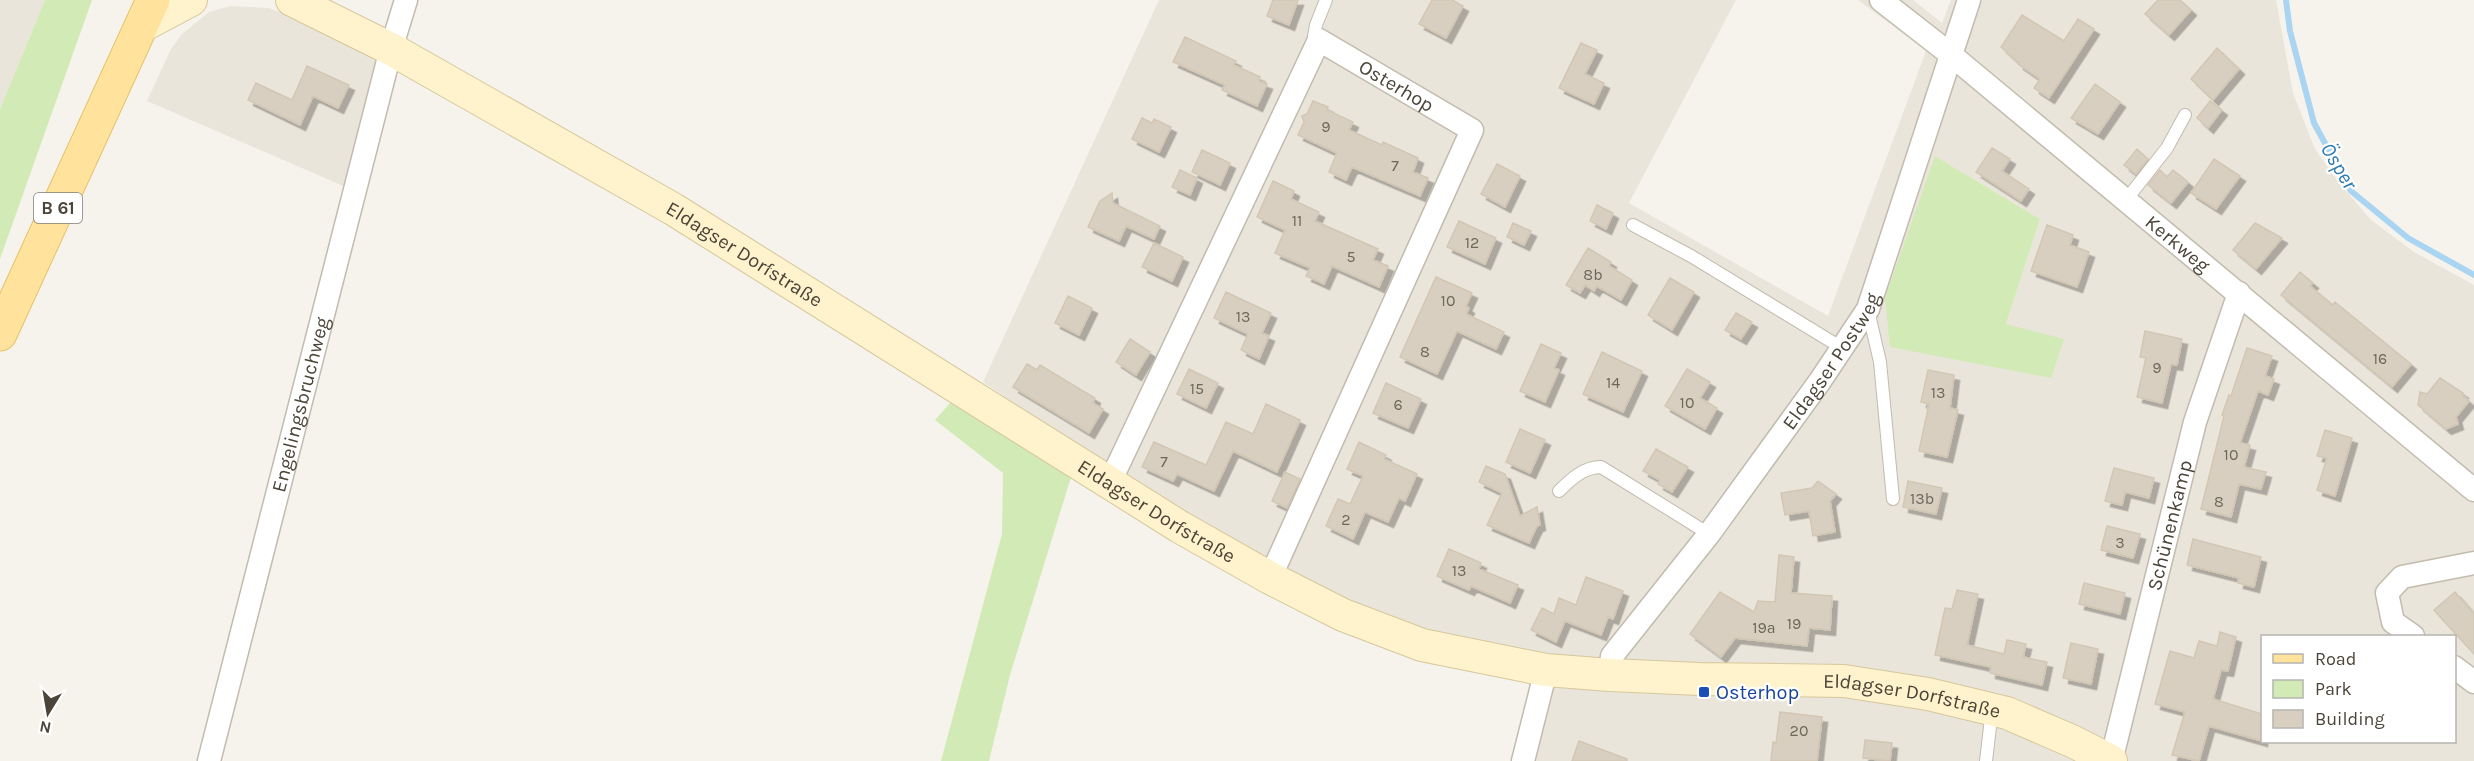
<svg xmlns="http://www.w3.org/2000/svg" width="2474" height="761" font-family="Karla,sans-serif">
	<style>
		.residential { fill: #eae5da; fill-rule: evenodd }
		.green { fill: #d2eab5 }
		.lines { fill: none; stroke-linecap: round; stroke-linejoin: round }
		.stream { stroke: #a9d4f2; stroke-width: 6 }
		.building { fill: #d8cfc1; stroke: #d3c7b4; stroke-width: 1.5; filter: url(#shadow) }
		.lane-casing { stroke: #c2bbae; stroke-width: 14 }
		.street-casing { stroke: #c2bbae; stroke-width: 25 }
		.secondary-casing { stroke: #d6c79b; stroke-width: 34 }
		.primary-casing { stroke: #e6c16a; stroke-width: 35 }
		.lane { stroke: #fff; stroke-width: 12 }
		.street { stroke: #fff; stroke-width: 22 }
		.secondary { stroke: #fff3cd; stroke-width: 32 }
		.primary { stroke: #ffe39c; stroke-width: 33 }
		.transit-dot { fill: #1a4fb4; stroke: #fff; stroke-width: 2 }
		.labels { text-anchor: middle; stroke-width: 4.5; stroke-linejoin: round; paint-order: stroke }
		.number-label { font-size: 16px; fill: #6e675b }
		.shield { fill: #fff; stroke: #817c74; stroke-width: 1.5 }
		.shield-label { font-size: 18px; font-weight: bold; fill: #4b4439 }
		.street-label { font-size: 20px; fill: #4b4439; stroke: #fff }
		.transit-label { font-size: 20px; fill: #164399; stroke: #fff; text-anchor: start }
		.water-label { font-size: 21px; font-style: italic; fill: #2e7ab2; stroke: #fff }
	</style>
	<defs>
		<filter id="shadow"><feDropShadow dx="5.5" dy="5.5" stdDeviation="0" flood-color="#0004"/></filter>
	</defs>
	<rect width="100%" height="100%" fill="#f6f3ec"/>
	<path class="residential" d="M0,0h45l-45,109z
		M1159,0h577l-107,203 199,113 98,-265 -68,-51h55l29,23 9,-23h325l17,93 22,56 25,35 31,36 43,32 60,33v476h-939l24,-99 -129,-30 -149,-58 -151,-93 -147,-99zM1935,156l105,63 -34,105zM2262,636h192v106h-192z
		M230,6l38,2 26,8 76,35 7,14 -29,123 -201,-87 24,-52 11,-15 27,-22z"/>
	<path class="green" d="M45,0h47l-92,259v-150z
		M1935,156l105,63 -34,105 58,15 -13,39 -161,-31 -5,-49z
		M952,401l119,76 -61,198 -21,86h-48l61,-227 1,-61 -68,-53z"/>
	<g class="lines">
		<path class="stream" d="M2286,0l4,31 24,92 37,68 57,47 66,37"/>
	</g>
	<path class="building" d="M1273,0h25l-9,25 -22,-9z
		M1432,0h20l11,6 -17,32 -27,-14z
		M2158,0h22l11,10 -22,25 -24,-21z
		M2022,15l42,26 14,-22 16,10 -45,69 -15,-10 6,-9 -22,-15 1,-1 -18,-16z
		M1185,37l51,24 -2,4 26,12 -1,4 8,3 -10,22 -35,-16 3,-5 -52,-23z
		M1581,43l16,7 -12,24 19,9 -10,21 -35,-16z
		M2217,48l22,21 -26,31 -22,-21z
		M307,66l42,19 -11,23 -25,-12 -13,29 -52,-25 8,-17 36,17z
		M2095,84l25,18 -22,32 -27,-16z
		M1313,101l15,6 -1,3 26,12 -4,8 33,15 1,-3 35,16 -5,14 15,6 -8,18 -68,-29 -6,13 -17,-8 8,-19 -39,-18 6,-13 -2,-6 5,-2z
		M2210,101l12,9 -14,18 -11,-10z
		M1142,118l10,5 2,-4 17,8 -12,25 -27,-13z
		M1992,148l18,11 -8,12 27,18 -8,12 -45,-29z
		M2137,149l11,10 -12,15 -12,-9z
		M1202,150l28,13 -10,22 -28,-13z
		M2214,159l26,17 -24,33 -25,-16z
		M1497,164l23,12 -15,31 -24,-13z
		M1180,170l17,8 -7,17 -18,-8z
		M2160,170l7,7 6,-7 15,12 -17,21 -23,-18z
		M1273,181l21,10 -3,8 28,13 -4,9 63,28 -5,11 15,6 -9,21 -47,-21 -8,18 -18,-8 4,-8 -35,-15 10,-23 -28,-13z
		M1112,193l1,10 47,23 -6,13 -28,-13 -7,15 -31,-14 12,-26z
		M1597,205l16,8 -7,16 -16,-8z
		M1459,221l37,17 -11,26 -38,-17z
		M1513,223l18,8 -7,14 -17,-8z
		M2255,223l27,15 -26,31 -23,-19z
		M2047,225l26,10 -3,10 19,7 -12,35 -46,-16z
		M1154,243l29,14 -11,24 -30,-14z
		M1588,248l23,14 -2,4 23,14 -11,20 -24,-14 -3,5 -9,-6 -5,8 -14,-8z
		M2300,272l13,11 -3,3 23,19 2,-3 76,62 -19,23 -111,-92z
		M1436,277l36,16 -6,13 3,2 -3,6 38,18 -8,17 -39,-18 -20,43 -37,-17z
		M1670,278l24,14 -22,38 -24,-15z
		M1226,292l45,21 -9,20 7,3 -10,23 -18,-9 7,-16 -34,-16z
		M1068,296l24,12 -13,27 -24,-12z
		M1736,313l16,9 -11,17 -16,-9z
		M2145,331l37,8 -5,26 -6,-1 -9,39 -25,-6 9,-39 -6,-1z
		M1130,339l20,13 -14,23 -20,-13z
		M1541,344l20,9 -7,15 5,2 -14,32 -25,-11z
		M2247,348l25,8 -7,20 9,3 -6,16 -10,-4 -18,52 10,2 -6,22 22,5 -5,17 -22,-5 -8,33 -30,-8 23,-93 -2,-1 7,-20 2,1z
		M1602,352l40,19 -19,41 -40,-18z
		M1027,364l10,6 3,-5 55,33 -2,5 10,6 -14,24 -76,-46z
		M1189,369l29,14 -12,25 -29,-14z
		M1687,369l23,13 -10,16 17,10 -12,21 -40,-23z
		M1928,370l26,5 -4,33 8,2 -11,47 -28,-6 10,-47 -8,-2z
		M2440,378l23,15 -1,2 7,6 -13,16 2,7 -12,5 -28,-24 2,-13 7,2z
		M1386,383l35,16 -13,29 -35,-15z
		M1266,404l34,16 -23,52 -44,-21 -19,40 -37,-17 -4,7 -31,-14 12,-25 52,23 20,-43 27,12z
		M1520,429l25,11 -15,33 -24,-11z
		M2325,430l27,8 -17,58 -18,-6 10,-32 -10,-2z
		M1359,442l27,13 -2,4 33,15 -12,27 -6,-3 -11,24 -23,-10 -12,27 -27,-13 12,-27 12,5 13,-28 -16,-7z
		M1656,449l32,18 -16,25 -14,-8 2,-4 -17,-9z
		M1486,466l19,8 15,42 17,-9 3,18 -3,1 -8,17 -42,-18 15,-32 -23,-11z
		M2114,468l40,10 -5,20 -24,-6 -3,13 -17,-4z
		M1285,472l15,7 -13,29 -15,-7z
		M1818,481l18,13 -6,7 5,31 -22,4 -4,-25 -24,4 -4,-22 31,-5z
		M1908,481l34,7 -6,26 -33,-7z
		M2107,526l33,8 -7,24 -32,-8z
		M2193,539l68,18 -7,30 -16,-4 1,-5 -52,-13z
		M1449,549l32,14 -2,6 39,16 -8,18 -39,-17 -2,4 -32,-14z
		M1779,555l15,2 -3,36 41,3 -2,34 -21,-2 -2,18 -72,-8 -14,19 -31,-23 30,-42 34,20 4,-11 17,1z
		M1586,577l37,14 -10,28 -5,-2 -7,18 -36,-14 -9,21 -25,-12 11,-22 12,6 5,-16 17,7z
		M2084,583l41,10 -5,21 -41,-10z
		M1957,590l21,4 -11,51 37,9 3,-14 19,4 -3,13 24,5 -5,23 -52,-12 1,-6 -56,-12 10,-47 7,1z
		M2455,592l19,22v40l-40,-44z
		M2220,632l16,5 -8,34 -7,-1 -8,29 49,15v27l-53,-15 -10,35 -27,-6 13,-43 -30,-8 15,-53 24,7 5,-17 18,5z
		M2071,643l27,6 -7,35 -28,-6z
		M1780,712l42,5 -5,44h-46l2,-19 3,1z
		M1865,740l27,3 -2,18 -27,-3z
		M1579,741l48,18v2h-55z"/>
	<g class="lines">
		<g class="lane-casing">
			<path id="lane" d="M1319,40l-5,-4 2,-11 10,-25
				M2126,200l41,-52 18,-33
				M1633,225l58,31 151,92
				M1868,310l12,52 13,137
				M1559,491c12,-12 25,-24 42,-24l108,67
				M1986,761l6,-51"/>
		</g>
		<g class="street-casing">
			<g id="street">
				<path id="s1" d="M1881,0l69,54 524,436"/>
				<path id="s2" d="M1110,482l209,-442 153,90 -202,448"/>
				<path d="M2413,636l-20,-14 -6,-29 15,-16 72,-14"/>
				<path d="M2454,667l20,15"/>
				<path id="s3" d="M1610,675l2,-19 97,-122 111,-153 48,-72 101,-309"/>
				<path id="s4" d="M209,761l182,-712 15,-49"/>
				<path d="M1523,761l23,-91"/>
				<path id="s5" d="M2111,761l84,-339 44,-129"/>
			</g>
		</g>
		<g class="secondary-casing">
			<g id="secondary">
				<path id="s6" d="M292,0l99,49 282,160 507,318 90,51 73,37 79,30 124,25 64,5 90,4 144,2 84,13 79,19 67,29 37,19"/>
				<path d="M142,26l49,-26"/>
			</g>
		</g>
		<g class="primary-casing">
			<path id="primary" d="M0,334l153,-334"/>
		</g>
		<use href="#lane" class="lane"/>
		<use href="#street" class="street"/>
		<use href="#secondary" class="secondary"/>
		<use href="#primary" class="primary"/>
	</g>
	<rect class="transit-dot" x="1698" y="686" width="12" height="12" rx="3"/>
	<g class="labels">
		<g class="number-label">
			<text x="1326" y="132">9</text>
			<text x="1395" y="171">7</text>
			<text x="1297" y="226">11</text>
			<text x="1472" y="248">12</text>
			<text x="1351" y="262">5</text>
			<text x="1593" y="280">8b</text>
			<text x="1448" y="306">10</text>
			<text x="1243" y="322">13</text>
			<text x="1425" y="357">8</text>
			<text x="2380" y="364">16</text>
			<text x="2157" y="373">9</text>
			<text x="1613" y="388">14</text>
			<text x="1197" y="394">15</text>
			<text x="1938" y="398">13</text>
			<text x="1687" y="408">10</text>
			<text x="1398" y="410">6</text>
			<text x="2231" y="460">10</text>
			<text x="1164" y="467">7</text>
			<text x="1922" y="504">13b</text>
			<text x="2219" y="507">8</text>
			<text x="1346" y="525">2</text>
			<text x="2120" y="548">3</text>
			<text x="1459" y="576">13</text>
			<text x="1794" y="629">19</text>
			<text x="1764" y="633">19a</text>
			<text x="1799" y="736">20</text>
		</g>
		<rect class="shield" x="34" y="193" width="48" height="30" rx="4.5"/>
		<g class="shield-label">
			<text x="58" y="214">B 61</text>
		</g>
		<g class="street-label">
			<text dy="7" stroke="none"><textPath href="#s2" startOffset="579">Osterhop</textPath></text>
			<text dy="7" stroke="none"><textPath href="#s1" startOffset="384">Kerkweg</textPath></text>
			<text dy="7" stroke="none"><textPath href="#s6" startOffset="519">Eldagser Dorfstraße</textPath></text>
			<text dy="7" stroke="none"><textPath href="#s3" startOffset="387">Eldagser Postweg</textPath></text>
			<text dy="7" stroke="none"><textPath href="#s4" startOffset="368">Engelingsbruchweg</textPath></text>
			<text dy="7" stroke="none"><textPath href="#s6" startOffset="1005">Eldagser Dorfstraße</textPath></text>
			<text dy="7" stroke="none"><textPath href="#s5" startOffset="243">Schünenkamp</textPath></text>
			<text dy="7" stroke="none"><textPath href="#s6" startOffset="1797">Eldagser Dorfstraße</textPath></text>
		</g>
		<g class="transit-label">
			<text x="1716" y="699">Osterhop</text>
		</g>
		<g class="water-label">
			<text transform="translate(2339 166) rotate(59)" y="7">Ösper</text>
		</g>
	</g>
	<rect x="2261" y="635" width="195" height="108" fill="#ffffff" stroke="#b7b4b0" stroke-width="1.5"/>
	<rect x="2273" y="654" width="30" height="9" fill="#ffe39c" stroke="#b7b4b0" stroke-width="1.5"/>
	<text x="2315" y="665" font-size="18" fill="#4b4439">Road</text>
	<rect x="2273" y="680" width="30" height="18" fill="#d2eab5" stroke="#b7b4b0" stroke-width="1.5"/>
	<text x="2315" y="695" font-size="18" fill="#4b4439">Park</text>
	<rect x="2273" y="710" width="30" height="18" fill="#d8cfc1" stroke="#b7b4b0" stroke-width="1.5"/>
	<text x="2315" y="725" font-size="18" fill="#4b4439">Building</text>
	<g transform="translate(48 713) rotate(191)" stroke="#ffffff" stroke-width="4.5" paint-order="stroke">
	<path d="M0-4.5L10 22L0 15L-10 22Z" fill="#4b4439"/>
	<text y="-9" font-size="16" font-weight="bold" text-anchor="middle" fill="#4b4439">N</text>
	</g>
</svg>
